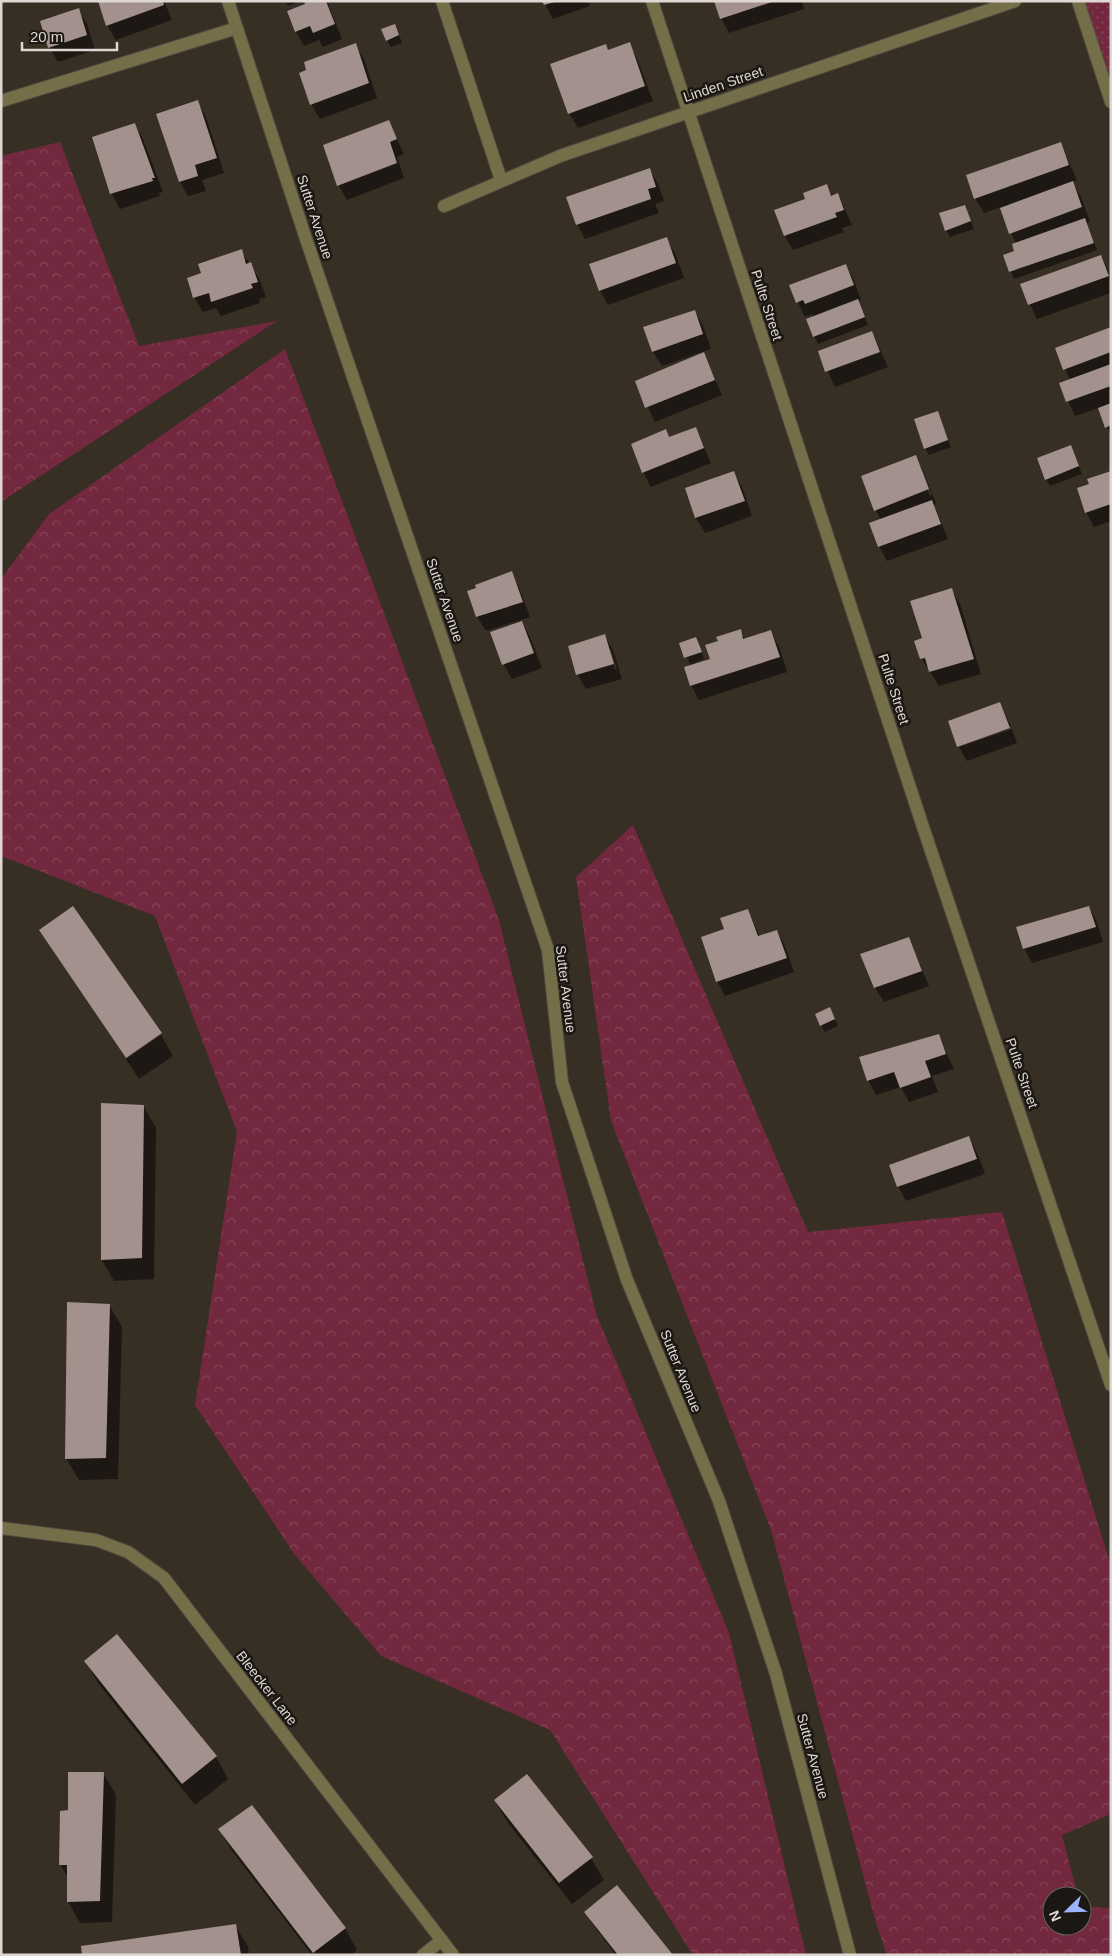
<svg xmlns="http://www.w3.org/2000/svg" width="1112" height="1956" font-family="Helvetica,sans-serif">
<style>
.forest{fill:url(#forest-crowns)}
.park{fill:url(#park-dots)}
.shadow{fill:#0007;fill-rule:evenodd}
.building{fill:#a2918c}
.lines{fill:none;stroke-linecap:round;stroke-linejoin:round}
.minor-casing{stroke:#524940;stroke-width:14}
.minor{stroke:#756f49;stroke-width:12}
.labels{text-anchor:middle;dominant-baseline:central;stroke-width:5;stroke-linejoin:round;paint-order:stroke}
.street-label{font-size:14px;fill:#dfd8d2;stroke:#1b1712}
</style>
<defs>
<pattern id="forest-crowns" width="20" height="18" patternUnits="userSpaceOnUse" patternTransform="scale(1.25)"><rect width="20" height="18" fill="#72283e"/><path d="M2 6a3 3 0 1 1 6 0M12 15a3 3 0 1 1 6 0" fill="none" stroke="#864659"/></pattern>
<pattern id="park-dots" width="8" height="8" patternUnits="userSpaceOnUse" patternTransform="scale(1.25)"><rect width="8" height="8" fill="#72283e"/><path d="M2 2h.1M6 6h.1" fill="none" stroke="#864659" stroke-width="1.8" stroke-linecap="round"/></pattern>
</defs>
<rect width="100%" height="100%" fill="#372e24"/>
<!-- forest -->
<path class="forest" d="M60,142L139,346L277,321L1,502V156Z
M285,349L499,920L596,1313L729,1633L806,1955H693L550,1730L381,1656L295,1555L195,1405L237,1132L155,916L1,856V579L49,514Z
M633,825L808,1232L1002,1212L1111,1566V1814L1062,1835L1078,1896H1052V1926H1082V1907L1111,1908V1955H887L876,1923L771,1530L611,1121L576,877Z"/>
<!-- park -->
<path class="park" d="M1078,1H1111V102Z"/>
<!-- shadow -->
<path class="shadow" d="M99,1H164L172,20L116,40L107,25Z
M286,1H301L288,6Z
M305,1H327L342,39L323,47L319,40L304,46L296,32L306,5Z
M543,1H588L590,6L553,19Z
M715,1H802L804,9L729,33L721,18Z
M78,10L87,24L95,50L58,62L49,47Z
M398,32L402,43L391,47L387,40Z
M629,44L637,59L653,101L578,128L569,113L605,45L609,51Z
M355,45L364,59L377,98L320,119L311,104L308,71Z
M197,102L206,117L224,173L202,180L206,191L188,196L180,182Z
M388,121L404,154L397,157L404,178L347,200L339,186L325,146Z
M134,124L143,139L163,192L159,193L160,196L120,209L112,194L93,137Z
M1060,143L1077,180L1072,182L1081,197L1090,222L1087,223L1097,250L1014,279L1004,256L1016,251V244L1001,207L984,213L975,198Z
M650,170L658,184L664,201L655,204L659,213L585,239L577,224Z
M826,186L832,196L838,194L852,225L842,228L844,232L793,250L785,236L806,199Z
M964,206L974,229L950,237L946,230Z
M666,239L675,253L684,278L608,305L600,290Z
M241,251L259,278L266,297L259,299L260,303L221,316L216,308L203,312L194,297L202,274Z
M1101,256L1111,275V293L1037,319L1021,285Z
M846,265L854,280L861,300L858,301L868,325L818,344L807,320L814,318L812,314L805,317L790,286Z
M695,312L703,326L711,349L662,366L653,352L645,328Z
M1111,328V436L1099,408L1075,416L1060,384L1070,380L1056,348Z
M872,332L888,367L835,387L819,352Z
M704,354L722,395L655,422L636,382Z
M937,413L951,447L929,455L925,448Z
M695,429L711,463L651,487L643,472Z
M1070,447L1082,474L1050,486L1046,479Z
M915,457L924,472L936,504L934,505L948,539L887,561L879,546L881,520L876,510ZM920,471H923L932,495L930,496Z
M733,472L742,487L752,516L705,533L696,518L686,489Z
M1111,473V521L1094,527L1086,512L1090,485Z
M511,573L519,587L530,617L486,631L477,617L469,592Z
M952,590L960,604L981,674L939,686L922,659L923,639Z
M522,622L530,637L542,668L512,679L504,665L492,633Z
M740,631L745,640L770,631L779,646L787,672L699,700L691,685V666L681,644L699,646L704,659L692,664L693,666L711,660L720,642Z
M605,636L613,650L622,679L586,689L577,674ZM609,650H611L617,669L615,670Z
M1000,704L1011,726L959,745V747L950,721Z
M1012,729L1017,743L967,761L959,747Z
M1089,907L1097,922L1103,942L1032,963L1024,948Z
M748,910L760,937L777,931L785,946L794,972L725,996L717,981L725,930Z
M41,930L160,1033L125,1057Z
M908,938L929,986L884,1002L875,988Z
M833,1016L838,1026L825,1032L821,1025Z
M161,1035L173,1056L139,1079L126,1059Z
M938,1036L954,1069L932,1076L938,1092L909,1102L901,1087L876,1095L868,1080Z
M144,1107L156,1128L154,1279L114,1281L102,1260Z
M969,1138L977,1153L985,1174L906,1201L898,1186Z
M109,1305L122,1327L118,1479L79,1480L66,1458Z
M85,1661L216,1757L228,1779L195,1805L98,1683Z
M103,1773L116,1795L112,1922L80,1923L68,1901V1878L60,1864L69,1811Z
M495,1801L591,1858L604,1880L572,1904L508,1823Z
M219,1829L345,1928L357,1950L351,1955H312L232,1851Z
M585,1912L672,1955H616L594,1926Z
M235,1925L248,1947L249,1955H84Z"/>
<!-- building -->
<path class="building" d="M98,1H163L164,5L106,26Z
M304,1H326L335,24L313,33L310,26L295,32L287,11L305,4Z
M542,1H554V2L544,5Z
M714,1H772V2L720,19Z
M79,8L87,35L48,48L40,21Z
M395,24L399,35L386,41L381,29Z
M630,42L645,86L568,114L550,64L606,44L608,50Z
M356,43L369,83L310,105L299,73L306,70L304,62Z
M198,100L217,158L195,165L198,176L179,182L156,114Z
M389,120L397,139L390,142L397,163L337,186L323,145Z
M135,123L155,178H152L153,181L110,194L92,137Z
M1061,142L1069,165L974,199L966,175Z
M650,168L656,187L648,189L651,199L576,225L566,197Z
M1073,181L1082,207L1009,234L1000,208Z
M827,184L831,196L838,193L844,210L835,213L837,217L784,236L774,210L805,199L803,193Z
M965,205L971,221L945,231L939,213Z
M1085,218L1094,243L1009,272L1003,255L1014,251L1012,244Z
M667,237L676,263L599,291L589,264Z
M242,249L246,264L251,262L258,282L251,284L253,288L211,302L209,293L193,298L187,278L201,273L198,264Z
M1101,255L1109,276L1028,305L1020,284Z
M846,264L854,285L805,304L803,300L796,303L789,285Z
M858,299L865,317L813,337L806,319Z
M695,310L703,334L652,352L643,327Z
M1111,327V352L1063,370L1055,348Z
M872,331L880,352L825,372L818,351Z
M704,352L715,380L645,408L635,381Z
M1111,364V386L1066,402L1059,383Z
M1111,403V425L1105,428L1098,408Z
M938,411L948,440L924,449L914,419Z
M696,427L704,448L642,473L631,444L666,429L669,437Z
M1071,445L1079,466L1045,480L1037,458Z
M916,455L929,489L874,511L861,476Z
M734,471L745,501L695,518L685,488Z
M1111,471V504L1085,513L1077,488L1089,484L1087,479Z
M932,500L941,524L878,547L869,523Z
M512,571L523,602L476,617L467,591L476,588L475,585Z
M952,588L974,659L929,672L925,658L920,659L914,641L922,638L910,601Z
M522,621L534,653L502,665L490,632Z
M741,629L743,639L771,630L780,657L690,686L684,667L710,659L705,645L718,641L716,637Z
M605,634L614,664L576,675L568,646Z
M696,637L702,652L684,658L679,643Z
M1000,702L1010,728L957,747L948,721Z
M73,906L162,1033L126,1058L39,930Z
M1089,906L1096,927L1023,949L1016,927Z
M748,909L758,936L777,930L787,958L716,982L701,937L724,929L720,918Z
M909,937L922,971L874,988L860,954Z
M830,1007L835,1019L820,1026L815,1014Z
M939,1034L946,1054L925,1061L931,1077L900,1088L894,1072L867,1081L859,1057Z
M101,1103L144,1105L142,1258L101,1260Z
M969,1136L977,1159L897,1187L889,1165Z
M67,1302L110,1304L106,1458L65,1459Z
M117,1634L217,1756L182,1784L84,1661Z
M68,1772H104L100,1901L67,1902V1865H59L60,1811L68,1810Z
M527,1774L593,1857L559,1883L494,1800Z
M252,1805L346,1928L313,1953L218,1829Z
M617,1885L673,1955H618L584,1912Z
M236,1924L241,1955H82L81,1946Z"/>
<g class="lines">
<!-- minor casing -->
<g class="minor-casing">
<path id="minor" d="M228,1L306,239L548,950L562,1082L627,1280L719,1501L776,1674L850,1955
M442,1L501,180
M652,1L923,827L1111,1385
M1078,1L1111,102
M1,101L237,28
M444,206L560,156L1015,1
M1,1528L96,1540L128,1552L164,1578L453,1955
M423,1955L442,1940"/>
</g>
<!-- minor -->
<use href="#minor" class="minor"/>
</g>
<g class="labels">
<!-- street labels -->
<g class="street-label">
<text transform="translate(723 84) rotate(-19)">Linden Street</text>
<text transform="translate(315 217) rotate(72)">Sutter Avenue</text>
<text transform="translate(767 305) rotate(72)">Pulte Street</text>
<text transform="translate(445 600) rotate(71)">Sutter Avenue</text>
<text transform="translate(894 689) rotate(72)">Pulte Street</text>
<text transform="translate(566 989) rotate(83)">Sutter Avenue</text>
<text transform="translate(1022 1073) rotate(71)">Pulte Street</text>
<text transform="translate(681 1371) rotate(68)">Sutter Avenue</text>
<text transform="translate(267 1688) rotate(52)">Bleecker Lane</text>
<text transform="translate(813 1756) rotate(75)">Sutter Avenue</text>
</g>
</g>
<!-- border -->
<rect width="1112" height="1956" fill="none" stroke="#dfd8d2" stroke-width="5"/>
<!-- north arrow -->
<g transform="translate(1067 1911) rotate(247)"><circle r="24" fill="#1b1712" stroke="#69645f"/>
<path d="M0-4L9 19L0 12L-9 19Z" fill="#9cb4fd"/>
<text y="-8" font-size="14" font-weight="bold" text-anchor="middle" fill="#dfd8d2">N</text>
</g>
<!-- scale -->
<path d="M22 42v8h95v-8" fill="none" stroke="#dfd8d2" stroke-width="2.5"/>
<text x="30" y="42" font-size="15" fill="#dfd8d2" stroke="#1b1712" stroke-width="4" paint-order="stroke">20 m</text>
</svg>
